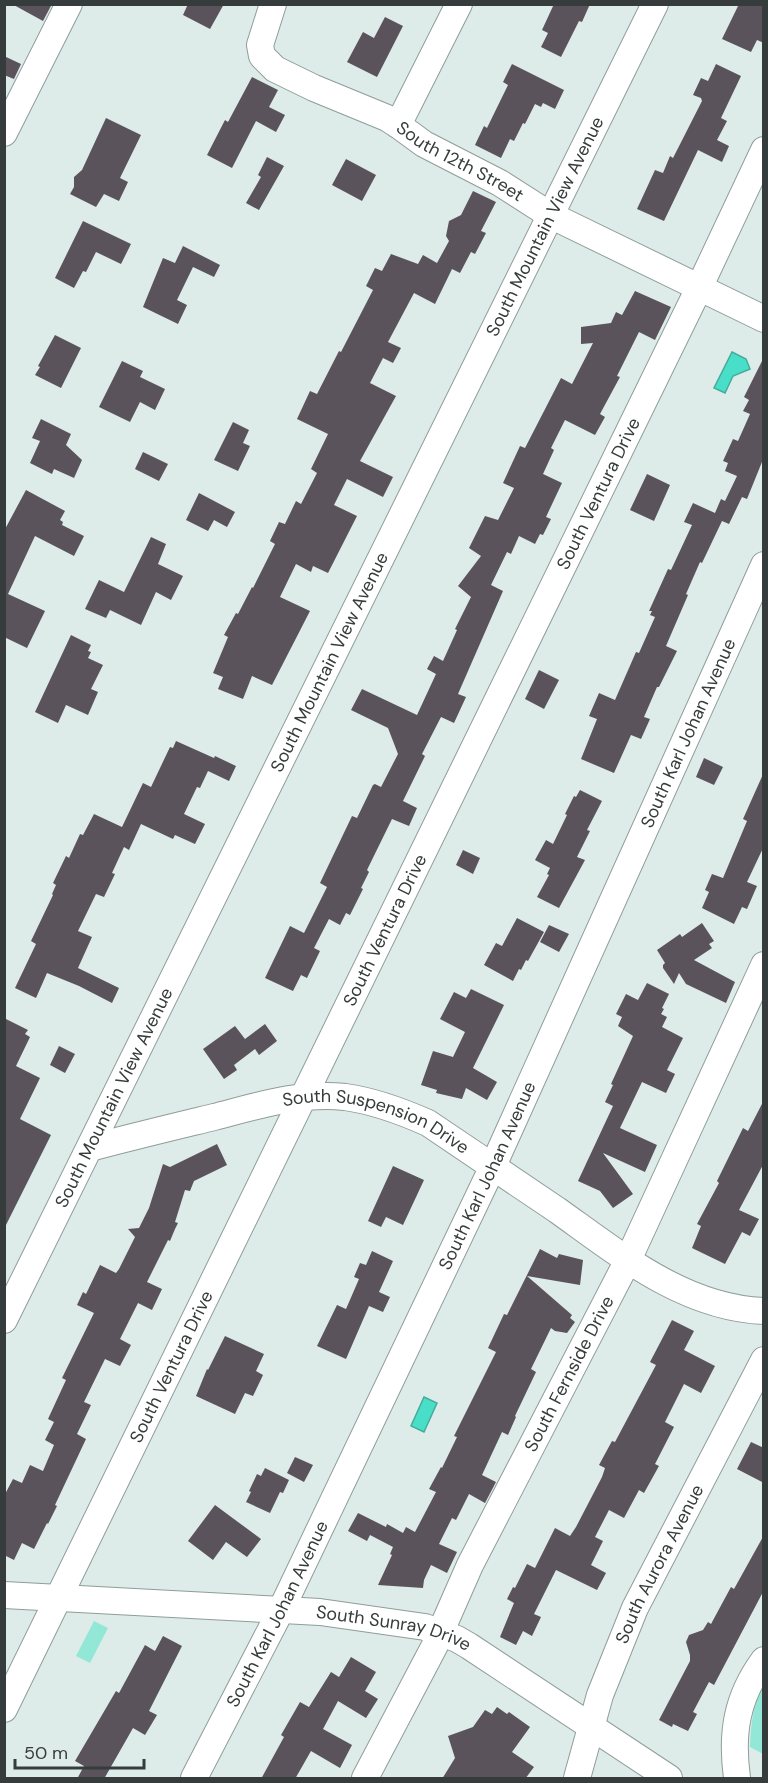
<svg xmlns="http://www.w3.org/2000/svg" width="768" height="1783" font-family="'DM Sans',sans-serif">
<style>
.green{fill:#93e7d7}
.water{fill:#49dec7;stroke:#43ad9d;stroke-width:1.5}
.building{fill:#5b535c}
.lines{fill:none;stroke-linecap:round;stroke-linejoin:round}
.minor-casing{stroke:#8f9d9a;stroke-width:28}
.minor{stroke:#fff;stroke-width:26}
.labels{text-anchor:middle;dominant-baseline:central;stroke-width:6;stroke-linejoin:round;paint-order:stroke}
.street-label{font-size:18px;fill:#363c3b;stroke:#ddece8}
</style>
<rect width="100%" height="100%" fill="#ddece8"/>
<!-- green -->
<path class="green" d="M94,1621L108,1628L90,1663L76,1656Z
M763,1688V1754L750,1747C751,1726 752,1706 763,1688Z"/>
<!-- water -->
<path class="water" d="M732,352L746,359L750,369L733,376L725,393L714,388Z
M424,1397L437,1403L424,1432L411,1426Z"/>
<!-- building -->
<path class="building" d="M12,4H52L43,21Z
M188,4H224L210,29L183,15Z
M554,4H590L582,22L579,21L561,57L541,47L548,33L542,30Z
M739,4H764V43L757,40L751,52L722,39Z
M385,17L403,26L377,77L347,62L363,32L374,38Z
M4,56L21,64L14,79L4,75Z
M512,64L564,90L555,109L543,103L541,107L535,104L525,124L523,123L514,141L510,139L501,158L475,145L484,126L487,128L508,85L503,82Z
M716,64L741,76L721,118L727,121L717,140L729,146L722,162L698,150L664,221L637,209L655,170L663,173L670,156L673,158L702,101L701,98L693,95L701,78L708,81Z
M252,77L278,90L269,107L285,115L276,132L256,121L232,168L207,155L225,120L228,122Z
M106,118L141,135L120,178L128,182L119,201L104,194L96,207L70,194L74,187V177L82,170Z
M267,157L284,166L259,210L246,203L261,177L258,175Z
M346,159L376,175L362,201L332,185Z
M473,191L496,202L481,231L486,233L475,254L471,252L460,273L452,269L435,304L414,293L388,342L401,348L393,363L383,358L370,383L396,396L360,461L393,477L383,497L347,479L334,505L357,516L328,573L313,566L311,572L296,564L280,597L310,611L272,685L252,676L243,699L218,689L223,677L213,673L228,637L224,635L236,613L238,614L252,587L253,588L275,544L270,541L279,522L285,524L296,501L301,504L317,473L311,469L328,434L297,419L310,391L317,394L339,351L341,352L373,290L366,286L375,268L382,271L391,254L418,264L423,255L437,263L449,241L446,236L449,221L461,215Z
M83,221L131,244L121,264L96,252L86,272L83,271L74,288L55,278Z
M183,246L220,265L214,277L193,267L177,300L187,305L178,324L143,307L163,258L175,263Z
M635,291L671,307L655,340L639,332L617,376L620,377L600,414L605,417L595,435L565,420L551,448L554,450L543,474L562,483L546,517L551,519L543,535L540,534L535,544L519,536L511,554L507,552L491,585L503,591L458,694L466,697L454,723L441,717L422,754L425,756L403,801L417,808L409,826L392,819L367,870L369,872L361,888L363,889L350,915L346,913L340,925L329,919L314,948L320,951L307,978L301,975L293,991L265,978L290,926L304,933L327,887L320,883L352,816L357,818L373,785L375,784L381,787L398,754L388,728L351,710L362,689L417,715L436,674L427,669L434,656L443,661L457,630L455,629L471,597L458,586L481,556L469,548L485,516L498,520L514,488L503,483L520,446L525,448L561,378L572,384L593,343L581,344V327L611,323L616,312L622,315Z
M55,335L81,348L61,388L35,375L40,367L38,366Z
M764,357V457L747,499L742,497L729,524L722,521L702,563L700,562L686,594L688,595L666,646L677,651L659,687H657L644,717L650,719L641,739L631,735L614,773L581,759L597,719L589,716L599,693L615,700L636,652L639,653L655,617L650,615L652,611H649L668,569L671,570L692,525L684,522L693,503L715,513L721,499L725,501L737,476L725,471L728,463L723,461L733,439L738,441L750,414L743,411L749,400L744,397Z
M122,361L143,371L140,377L165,389L155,410L140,402L130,422L99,407Z
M41,419L71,434L66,445L82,460L74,478L54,469L52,474L30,463L40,441L32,438Z
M233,422L249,430L243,443L250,446L238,471L214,460Z
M143,452L168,464L159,481L135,469Z
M647,474L670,485L654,521L630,510Z
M26,490L65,511L60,520L63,522L62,525L84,536L74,556L35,536L8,594L45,611L27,648L4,637V531Z
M199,493L235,512L227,527L214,520L208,531L186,520Z
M151,537L166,544L158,564L183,576L171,600L156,592L141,625L110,610L106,618L85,609L99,580L124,592Z
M71,635L91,645L88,651L91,652L88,658L103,665L91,689L98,692L88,715L66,705L58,723L35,712Z
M539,670L559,680L544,709L525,699Z
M176,741L214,758L215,756L236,766L229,781L208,771L200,788L197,787L184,814L205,824L195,844L175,835L173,839L141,824L129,850L124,847L112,873L115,874L104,897L96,894L78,931L92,937L78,968L119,988L112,1003L79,986L47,973L36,998L15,988L36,944L31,941L53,895L52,894L56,885L53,883L66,856L69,858L80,834L83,835L94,814L122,827L143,783L151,787L170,747L173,748Z
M704,758L723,767L714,785L696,777Z
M764,772V846L747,882L757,886L747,909L742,907L734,924L702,908L709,892L705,890L712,874L723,878L747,821L743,819Z
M580,790L602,801L587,830L590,831L577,857L585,860L559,908L537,897L549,875L547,874L550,868L535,860L546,840L553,844L567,815L565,814L574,796L576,797Z
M463,850L480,858L473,874L456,865Z
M517,918L544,932L528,961L526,960L521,970L519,969L513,981L484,965L496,943L502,946Z
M702,923L714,941L709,944L712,948L694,960L735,982L726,1003L686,984L679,973L674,984L663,968V965L665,963L657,950L680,934L682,937Z
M549,925L569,934L559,952L540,942Z
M647,983L669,994L662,1008L664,1009L661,1014L667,1017L662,1027L683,1038L667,1070L675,1074L666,1093L642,1082L620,1128L657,1145L645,1172L603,1153L633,1194L613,1208L600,1191L578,1181L613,1106L605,1102L613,1085L611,1084L633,1036L618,1026L622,1017L616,1014L626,994L638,1000Z
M471,989L504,1005L473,1068L497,1082L487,1100L466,1088L462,1099L436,1093L437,1090L421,1085L433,1051L453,1057L465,1032L440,1019L454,992L466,998Z
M4,1018L28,1030L25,1034L30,1037L16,1066L40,1078L20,1119L51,1135L4,1229Z
M265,1024L277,1041L259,1055L255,1049L234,1065L237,1070L224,1079L203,1049L235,1026L245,1039Z
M59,1046L75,1054L65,1073L50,1065Z
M764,1100V1163L739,1210L759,1219L750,1236L742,1232L725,1264L692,1248L701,1226L697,1224L719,1183L717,1181L743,1128L748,1131Z
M217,1144L227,1165L194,1181L190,1191L185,1190L175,1222L178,1223L175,1229L170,1241L168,1240L147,1282L162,1289L152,1310L138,1303L120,1339L131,1345L120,1366L105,1359L84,1402L91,1405L77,1434L86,1439L55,1505L57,1506L48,1524L47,1523L34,1549L22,1543L14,1560L4,1555V1496L13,1479L22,1483L30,1465L43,1471L54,1445L45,1440L54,1422L48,1419L66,1380L62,1378L94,1313L77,1305L83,1292L86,1294L100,1265L116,1273L119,1269L135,1237L128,1229L139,1228L149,1208L163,1164L170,1167Z
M393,1166L424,1180L403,1225L386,1217L381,1227L368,1221Z
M540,1249L557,1258L559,1254L583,1260L580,1285L527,1276L572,1315L570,1318L575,1322L567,1333L555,1331L551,1328L531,1369L536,1372L515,1416L516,1417L508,1435L502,1432L482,1475L496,1482L485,1503L469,1494L456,1520L452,1518L439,1544L457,1552L447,1573L431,1565L424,1580L423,1588L378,1585L392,1555L390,1554L393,1547L370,1535L367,1541L348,1531L358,1513L386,1527L387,1524L403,1533L406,1527L415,1532L436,1492L429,1489L441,1467L442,1468L457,1437L454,1436L496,1352L488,1348L504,1314L507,1315Z
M372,1251L393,1261L379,1292L390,1297L383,1312L369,1306L346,1359L317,1346L337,1305L346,1309L359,1279L354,1277L360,1263L366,1265Z
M672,1320L694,1331L684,1350L715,1366L701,1393L684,1384L665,1422L674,1427L655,1464L659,1466L644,1493L639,1490L624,1518L609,1510L595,1537L603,1541L591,1565L606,1573L597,1590L556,1570L534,1614L541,1617L532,1636L523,1631L516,1645L500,1637L514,1603L507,1599L513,1587L515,1588L527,1564L535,1568L555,1528L570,1536L576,1527L602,1477L605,1468L599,1465L612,1441L615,1442L656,1365L650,1362Z
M225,1336L264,1354L256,1371L263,1375L253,1396L245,1393L235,1414L196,1396L207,1369L208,1370Z
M751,1442L764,1448V1483L737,1469Z
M295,1457L313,1465L304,1482L287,1473Z
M265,1468L289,1480L283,1493L280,1492L270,1513L246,1502L251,1492L249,1491L257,1474L261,1476Z
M215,1505L261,1539L247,1557L226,1542L213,1560L188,1541Z
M764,1535V1590L714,1685L709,1682L693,1712L697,1714L688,1731L673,1724L672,1727L659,1720L690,1661V1655L686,1642L689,1635L703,1630L708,1622L711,1624L731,1587L734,1589Z
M163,1636L182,1646L149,1711L157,1715L145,1735L133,1728L104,1779H77L84,1766L75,1761L116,1691L119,1693L145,1645L155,1651Z
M351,1657L376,1672L365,1691L378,1699L366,1718L338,1701L323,1729L352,1745L340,1768L311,1751L295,1779H261L284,1737L281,1735L300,1702L309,1707L331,1672L339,1677Z
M497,1707L507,1714L509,1712L530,1727L512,1752L534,1767L525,1779H442L455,1758L448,1736L473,1727L485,1710L492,1714Z"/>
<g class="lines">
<!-- minor casing -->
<g class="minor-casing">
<g id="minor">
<path id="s1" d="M273,4L260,45L262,56L275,69L314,88L387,118L398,125L424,144L500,183L550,215L764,319"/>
<path d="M398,125L459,4"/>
<path d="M4,133L69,4"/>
<path id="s2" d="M90,1148C131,1137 173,1127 214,1117C257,1106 300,1092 345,1097C374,1101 401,1111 428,1123C471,1152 514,1181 557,1210C619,1254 684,1308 764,1311"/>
<path id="s3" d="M4,1320L655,4"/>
<path id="s4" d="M4,1595L320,1612L425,1627L457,1639L469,1646L669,1778"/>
<path id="s5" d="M4,1709L699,288L764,150"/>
<path id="s6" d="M194,1778L281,1610L493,1166L764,565"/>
<path id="s7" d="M365,1778L434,1647L470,1565L628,1260L764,965"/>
<path id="s8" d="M577,1778L600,1695L635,1608L764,1360"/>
<path d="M737,1778C731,1734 736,1698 764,1660"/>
</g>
</g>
<!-- minor -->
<use href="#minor" class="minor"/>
</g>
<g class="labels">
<!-- street labels -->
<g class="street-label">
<text stroke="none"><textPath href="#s1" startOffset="280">South 12th Street</textPath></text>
<text stroke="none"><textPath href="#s3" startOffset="1220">South Mountain View Avenue</textPath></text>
<text stroke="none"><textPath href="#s5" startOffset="1353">South Ventura Drive</textPath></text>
<text stroke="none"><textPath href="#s3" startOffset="734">South Mountain View Avenue</textPath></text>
<text stroke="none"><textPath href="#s6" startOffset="1156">South Karl Johan Avenue</textPath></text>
<text stroke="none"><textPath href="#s5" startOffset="867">South Ventura Drive</textPath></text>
<text stroke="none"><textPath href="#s3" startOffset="248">South Mountain View Avenue</textPath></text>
<text stroke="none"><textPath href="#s2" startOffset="297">South Suspension Drive</textPath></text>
<text stroke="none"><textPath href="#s6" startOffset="670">South Karl Johan Avenue</textPath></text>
<text stroke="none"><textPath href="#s5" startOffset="381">South Ventura Drive</textPath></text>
<text stroke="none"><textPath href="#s7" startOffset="453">South Fernside Drive</textPath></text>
<text stroke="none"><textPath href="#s8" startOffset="230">South Aurora Avenue</textPath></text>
<text stroke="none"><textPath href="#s6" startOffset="184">South Karl Johan Avenue</textPath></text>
<text stroke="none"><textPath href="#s4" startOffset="392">South Sunray Drive</textPath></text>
</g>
</g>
<!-- border -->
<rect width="768" height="1783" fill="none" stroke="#363c3b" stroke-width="12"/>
<!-- scale -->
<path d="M15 1759v9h129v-9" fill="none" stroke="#363c3b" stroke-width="3"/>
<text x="24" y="1759" font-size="18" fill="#363c3b" stroke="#ddece8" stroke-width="4.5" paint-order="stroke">50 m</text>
</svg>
